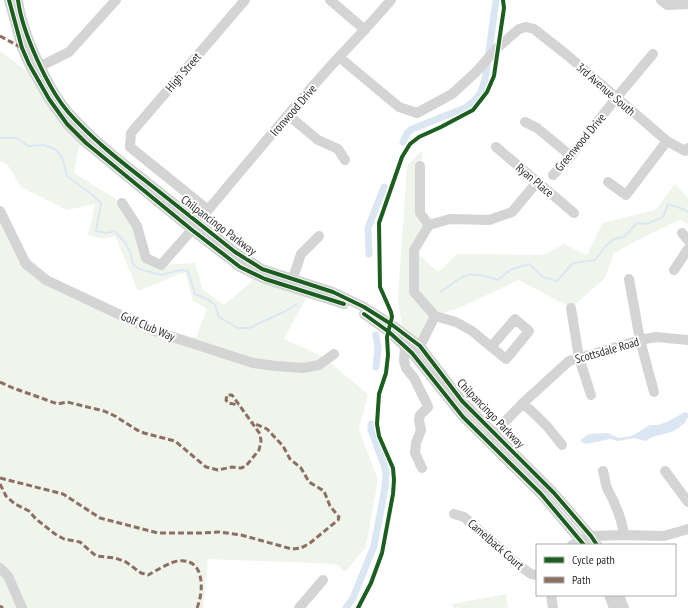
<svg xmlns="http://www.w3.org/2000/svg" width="688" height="608" font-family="'PT Sans Narrow',sans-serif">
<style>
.green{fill:#f0f5ec}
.water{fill:#dae6f1}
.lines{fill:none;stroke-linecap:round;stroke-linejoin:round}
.stream{stroke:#dae6f1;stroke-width:2}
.canal{stroke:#dae6f1;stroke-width:7}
.minor{stroke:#d4d4d4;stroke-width:10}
.quiet{stroke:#8d6e63;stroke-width:3;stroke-dasharray:6 3;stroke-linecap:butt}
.cycleway-casing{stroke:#fff;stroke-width:6}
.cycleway{stroke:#1b5e20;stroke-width:4}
.labels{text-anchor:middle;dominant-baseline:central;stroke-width:4;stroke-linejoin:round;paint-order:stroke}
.street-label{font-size:12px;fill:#2f2f2f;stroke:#fff}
</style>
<rect width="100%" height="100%" fill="#fff"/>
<!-- green -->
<path class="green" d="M0,51L25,70L29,64L86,143L79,146L74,173L122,203L146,258L161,265L195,263L203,290L224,305L251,282L254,274L309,293L284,339L322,356L368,394L359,429L378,480L366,547L345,572L336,564L208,559L203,608H0V211L13,236L28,257L51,277L167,330L196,338L207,309L193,301L185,272L138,291L115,236L104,239L88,235L95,204L67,210L21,187L7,164L0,161Z
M422,150L420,213L429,225L414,250L438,272L457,254L543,255L564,244L587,255L602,223L655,210L675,184L688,198V224L680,220L642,238L614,253L605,278L571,308L519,280L461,307L435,316L420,346L403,333L398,299L407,166Z
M506,594L508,608H454L452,604Z"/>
<!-- water -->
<path class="water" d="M685,412L688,413V418L686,419C686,423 684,423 681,426C668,437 657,432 646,441L633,438L618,441L610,439L586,444L581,442V440L587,435L591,434L608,433L616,437L620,438L632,436L650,425H658L667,422Z"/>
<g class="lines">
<!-- stream -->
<path class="stream" d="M0,138H17L28,146L44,145L55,149L62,157L67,176L91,194L101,203L96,231L107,233L114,231L125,242L130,252L133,264L139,269L161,275L181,270L188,271L195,294L207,299L215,305L219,317L238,328H249L286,311L297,304
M441,292C466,273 467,270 498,280L510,270L529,264L543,277L557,281L573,263L595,260L605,247L614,239L624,237L637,223L647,224L663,217L668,204L683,209L688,212"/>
<!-- canal -->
<path class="canal" d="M403,142L407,133L412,129L465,108L474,101L480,94L485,80L496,0
M369,254L368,228L384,187
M376,367L378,348L376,335
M346,608L353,598L374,546L385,488L386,472L384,465L371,430V424"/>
<!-- minor -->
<path class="minor" d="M9,0L22,48L29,64L49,99L67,124L86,143L192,230L240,267L265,279L344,304
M18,0C22,32 48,89 69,113C92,139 120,161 147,182C176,205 206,229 235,252L262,269L333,292L364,307L391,324L420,346L462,401L554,493L591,536L597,545
M330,0L365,30
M661,0L667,5L688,4
M339,57L399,107L417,113L452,94L476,72L497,48L519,29L526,27L534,29L567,55L667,141L685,151L688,148
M35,69L69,52L116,0
M288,115L318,140L338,149L345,160
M525,122L537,128L571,156
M496,147L574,213
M420,166V213L429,225
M553,175L571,156L616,98L653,54
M608,182L626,195L667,141
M122,203L137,226L146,258L161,265L198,223L208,210C251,159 294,106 339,57C357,38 374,20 391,0
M208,210L130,147L131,133L245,0
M0,211L26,264L46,280L154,331L253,363L276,366L303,368L319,365L334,354
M682,233L688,240
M674,270L688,249
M629,279L640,340L654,392
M291,284L301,254L319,236
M571,308L579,358L591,395
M364,314L389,332L412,353L463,417L541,494L584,545
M405,346L404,361L406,368L414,378L427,404L428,407L420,415L419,420L421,430L416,443L415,453L422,468
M491,347L515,319L529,331L506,359L472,331L456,322L435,316L414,292V250L429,225L450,219L489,220L512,212L537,182
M415,351L420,346L435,316
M523,403L547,426L562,445
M490,437L523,403L569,361L640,340L656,337L688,340
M603,471C605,477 605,485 608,490C615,503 622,519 624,535
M665,471L688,502
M454,514L464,517L521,567L531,574L537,575
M572,545L591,536L624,535L664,536L688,529
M0,568L8,576L22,608
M551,595L553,608
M609,595L614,608
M619,595L624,608
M299,608L323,580"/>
<!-- quiet -->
<path class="quiet" d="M0,36L22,48
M0,382L13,388L58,404L67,402L104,411L115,416L137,430L144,433L175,441L206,467L218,470L232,467L241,468L246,466L259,450L261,441L260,434L232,395H227L226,400L228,403L239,405
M0,478L63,494L100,518L158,533H201L219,532L241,535L292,549L301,548L310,543L338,520L339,517L330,506L324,491L309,482L301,468L290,459L283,446L267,429L251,422
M0,484L6,496L15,504L29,511L36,519L55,534L64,539L80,542L96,556L115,558L126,562L141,573L148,575C156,571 171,561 179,561C205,558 204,591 197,608
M0,606L3,608"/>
<!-- cycleway casing -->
<g class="cycleway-casing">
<path id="cycleway" d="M9,0L22,48L29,64L49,99L67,124L86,143L192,230L240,267L265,279L344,304
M18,0C22,32 48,89 69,113C92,139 120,161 147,182C176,205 206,229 235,252L262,269L333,292L364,307L391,324L420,346L462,401L554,493L591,536L597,545
M364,314L389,332L412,353L463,417L541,494L584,545
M358,608L371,583L382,553L393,494L394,480L393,468L379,436L377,424L379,394L386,373L388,355L387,337L392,317L391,312L380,287L379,223L402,157L410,144L419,137L441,127L473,110L487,92L494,76L504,8L503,0"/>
</g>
<!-- cycleway -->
<use href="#cycleway" class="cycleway"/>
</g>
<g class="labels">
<!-- street labels -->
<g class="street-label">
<text transform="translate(183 72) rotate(-49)">High Street</text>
<text transform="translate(606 89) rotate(41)">3rd Avenue South</text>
<text transform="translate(293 110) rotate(-49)">Ironwood Drive</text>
<text transform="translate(580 142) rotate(-50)">Greenwood Drive</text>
<text transform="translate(535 180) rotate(40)">Ryan Place</text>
<text transform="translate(219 225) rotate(37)">Chilpancingo Parkway</text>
<text transform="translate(148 326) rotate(23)">Golf Club Way</text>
<text transform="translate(607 350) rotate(-16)">Scottsdale Road</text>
<text transform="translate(491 413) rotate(46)">Chilpancingo Parkway</text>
<text transform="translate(496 544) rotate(41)">Camelback Court</text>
</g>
</g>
<!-- legend -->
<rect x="536" y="544" width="140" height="52" fill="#ffffff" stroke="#acacac"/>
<rect x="544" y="557" width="20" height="6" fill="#1b5e20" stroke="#acacac"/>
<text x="572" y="564" font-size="12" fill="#2f2f2f">Cycle path</text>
<rect x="544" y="577" width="20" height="6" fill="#8d6e63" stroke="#acacac"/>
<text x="572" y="584" font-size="12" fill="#2f2f2f">Path</text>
</svg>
